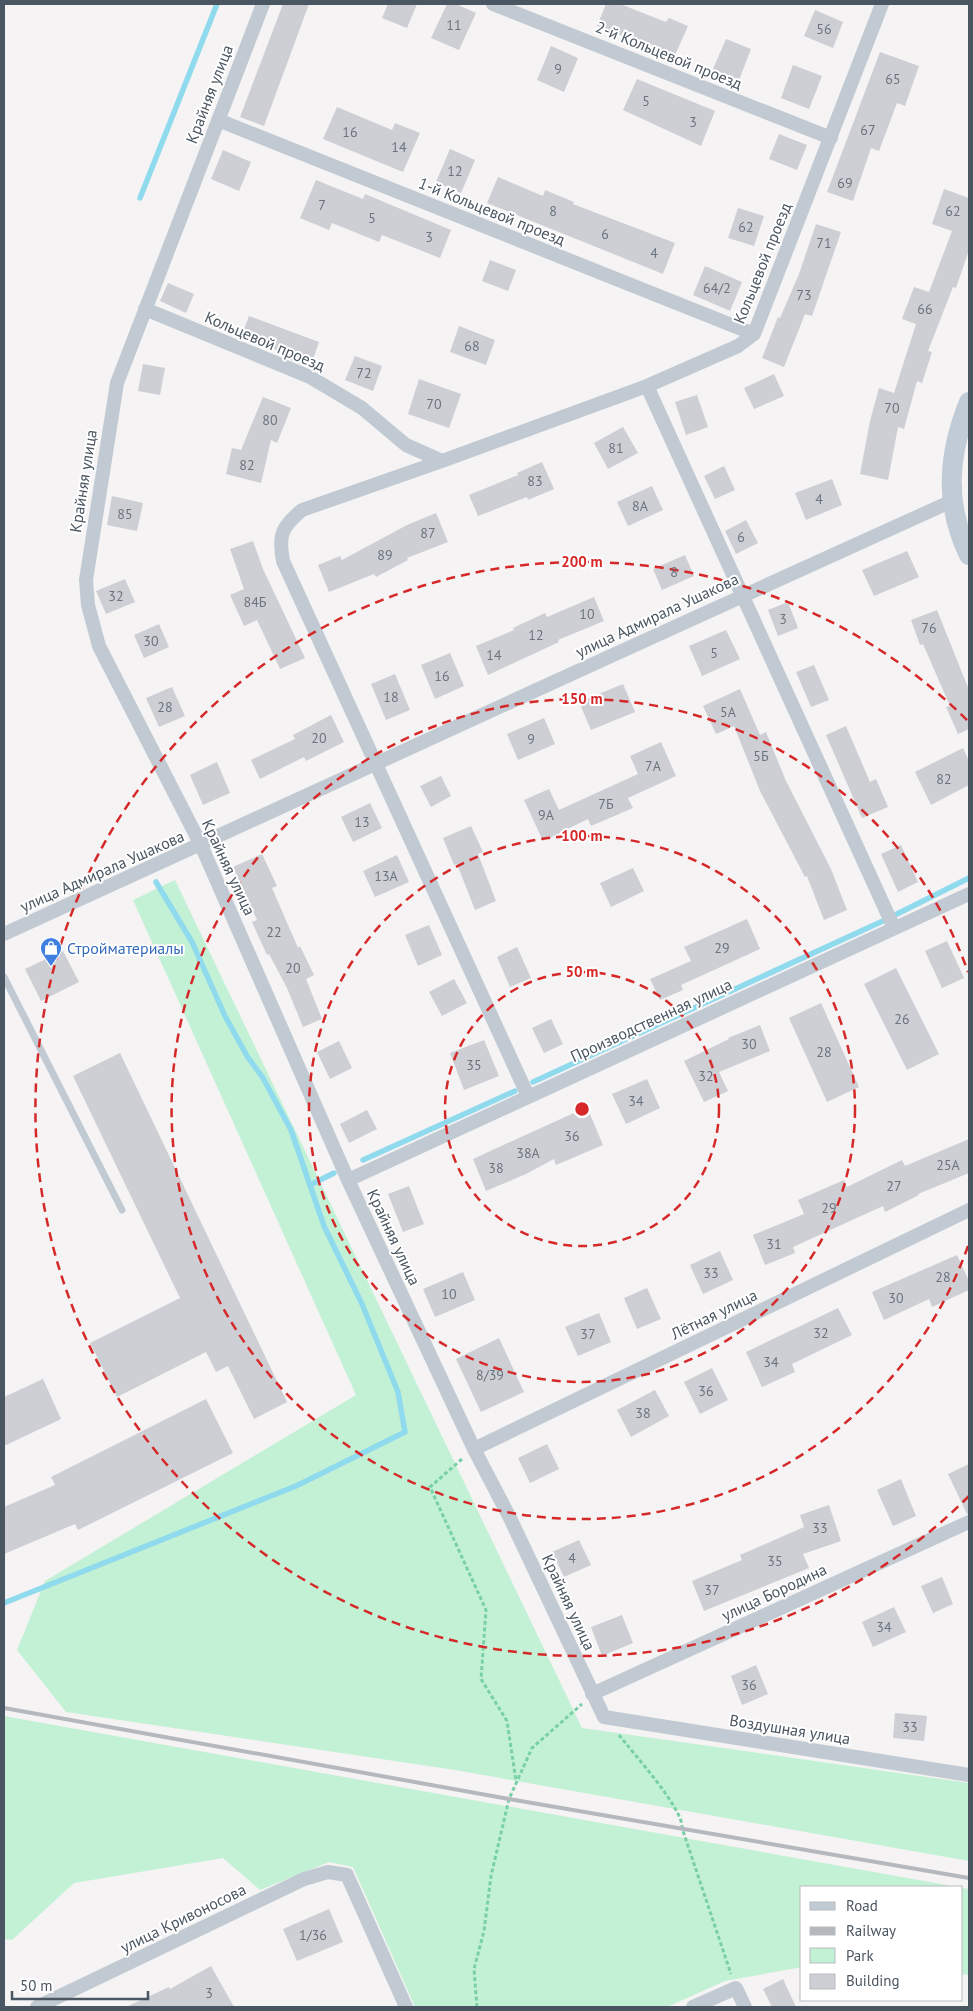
<svg xmlns="http://www.w3.org/2000/svg" width="973" height="2011" font-family="'PT Sans',sans-serif">
<style>
.green{fill:#c3f1d5}
.lines{fill:none;stroke-linecap:round;stroke-linejoin:round}
.stream{stroke:#90daee;stroke-width:5.5}
.building{fill:#cdcfd5}
.path{stroke:#7ad0a6;stroke-width:3;stroke-dasharray:4 2.5;stroke-linecap:butt}
.lane{stroke:#c1cad2;stroke-width:7}
.street{stroke:#c1cad2;stroke-width:14}
.secondary{stroke:#c1cbd6;stroke-width:20}
.rail{stroke:#b5b8bd;stroke-width:4}
.ring{fill:none;stroke:#d62828;stroke-width:2.5;stroke-dasharray:9 6}
.labels{text-anchor:middle;dominant-baseline:central;stroke-width:4;stroke-linejoin:round;paint-order:stroke}
.number-label{font-size:14px;fill:#6b747e}
.street-label{font-size:16px;fill:#4a5661;stroke:#fff}
.shop-label{font-size:16px;fill:#366cbe;stroke:#fff;text-anchor:start}
.centre{fill:#d62828;stroke:#fff;stroke-width:2.5}
.ring-label{font-size:15px;text-anchor:middle;font-weight:bold;fill:#d62828;stroke:#fff;stroke-width:4;stroke-linejoin:round;paint-order:stroke}
</style>
<rect width="100%" height="100%" fill="#f5f3f3"/>
<!-- green -->
<path class="green" d="M175,880L582,1728L969,1783V1861L455,1770L66,1712L17,1650L45,1581L356,1395L133,900Z
M4,1716L969,1889V1975L962,1974V1887H802V1967L725,1981L667,2007H415L353,1867L329,1862L260,1890L223,1858L74,1883L12,1940L4,1939Z"/>
<g class="lines">
<!-- stream -->
<path class="stream" d="M140,198L217,4
M895,915L969,878
M533,1082L885,920
M363,1160L515,1091
M310,1185L334,1173
M4,1603L296,1486L405,1432L398,1392L362,1304L324,1226L291,1130L263,1078L247,1056L225,1016L192,942L156,882"/>
</g>
<!-- building -->
<path class="building" d="M283,4H309L264,126L240,117Z
M388,4H417L407,28L382,18Z
M447,4H456L476,13L459,50L431,38Z
M606,4H620L666,22L669,18L688,26L675,55L634,37L633,40L597,26Z
M815,10L843,22L833,48L804,36Z
M726,39L751,49L739,80L713,69Z
M551,46L578,58L564,92L537,80Z
M880,52L919,66L905,106L897,103L879,151L871,148L853,201L827,192Z
M793,65L822,76L809,109L781,98Z
M637,79L715,111L701,146L623,110Z
M337,107L392,130L395,123L420,133L403,172L323,139Z
M779,134L807,145L797,170L769,159Z
M450,149L475,160L461,193L436,182Z
M223,150L251,162L239,191L211,179Z
M498,177L543,196L545,190L574,202L573,204L675,243L663,274L487,203Z
M316,180L363,199L365,194L451,230L440,258L382,235L379,242L332,223L329,230L300,218Z
M944,189L969,198V250L956,288L953,287L928,351L932,352L922,383L917,381L904,429L898,427L888,480L860,474L870,421L879,388L894,393L916,324L902,319L914,287L929,292L952,231L932,224Z
M738,208L764,216L754,246L728,238Z
M816,224L841,232L812,316L805,314L784,367L762,358L778,317L780,318L799,274Z
M490,260L516,270L508,291L482,281Z
M705,266L742,282L730,311L693,295Z
M168,283L194,294L186,313L160,301Z
M249,316L319,342L310,368L286,358L287,354L241,337Z
M459,326L495,340L486,365L450,352Z
M355,356L382,366L373,391L345,380Z
M143,364L165,368L160,395L138,391Z
M774,374L784,396L754,409L744,388Z
M419,379L461,394L449,428L408,414Z
M697,395L708,427L686,435L675,402Z
M263,397L291,408L277,443L271,440L261,483L226,474L232,448L241,450Z
M623,427L638,453L608,469L594,443Z
M542,462L554,489L528,500L527,497L478,516L469,495L518,475L517,473Z
M724,466L735,490L715,499L704,476Z
M832,479L842,505L806,520L795,493Z
M652,486L663,510L628,526L617,502Z
M112,496L143,503L137,531L107,525Z
M436,513L448,542L407,558L408,560L376,577L374,574L329,592L318,565L340,556L342,560L407,525Z
M746,520L758,543L736,554L725,531Z
M253,541L263,569L305,658L280,669L257,620L244,626L230,595L244,589L230,549Z
M907,551L919,577L874,596L862,570Z
M685,555L694,576L662,590L653,569Z
M125,579L135,602L106,614L96,591Z
M594,597L604,621L558,640L559,642L488,675L476,646L514,630L513,628L545,613L547,617Z
M788,602L798,628L778,636L768,610Z
M937,610L969,690V729L958,734L946,707L950,706L923,644L920,645L911,620Z
M159,624L169,647L144,658L134,635Z
M726,630L740,659L702,676L689,646Z
M450,653L464,686L435,699L421,665Z
M814,665L829,700L811,707L796,672Z
M395,674L410,710L386,720L371,684Z
M623,684L635,712L591,730L579,702Z
M172,687L185,716L159,727L146,698Z
M740,689L760,735L766,732L786,781L831,869L847,910L824,920L807,876L805,877L760,791L734,726L716,734L703,706Z
M331,715L344,742L306,761L304,757L260,779L251,760L295,739L293,735Z
M544,718L555,744L518,760L507,734Z
M846,726L870,782L876,779L888,807L862,818L826,735Z
M661,742L676,776L628,798L633,808L591,826L588,819L543,841L524,800L549,789L559,810L638,774L630,756Z
M963,748L969,761V785L931,805L915,772Z
M217,762L230,793L203,805L190,775Z
M441,776L451,796L431,807L420,786Z
M370,803L382,828L353,842L341,817Z
M471,826L483,852L478,854L496,901L475,910L457,864L454,865L443,838Z
M901,845L918,882L898,892L881,854Z
M262,854L277,886L272,888L298,948L300,946L314,975L306,979L322,1019L303,1027L287,988L269,954L267,955L252,922L257,920L233,867Z
M397,855L409,882L375,897L363,871Z
M633,868L644,891L611,907L600,883Z
M747,919L760,949L681,985L683,990L660,1000L650,979L691,961L684,947Z
M429,925L442,955L418,966L405,935Z
M947,941L964,978L942,988L925,951Z
M517,947L531,978L510,987L497,957Z
M63,951L79,982L41,1001L25,969Z
M896,968L939,1054L907,1070L864,984Z
M454,979L467,1003L442,1016L429,992Z
M821,1003L859,1087L827,1102L789,1018Z
M551,1019L563,1044L544,1053L532,1028Z
M760,1025L770,1051L719,1072L728,1091L704,1102L684,1061L729,1039L728,1038Z
M484,1040L499,1076L464,1090L450,1053Z
M339,1041L352,1068L330,1079L317,1052Z
M120,1053L287,1402L254,1419L228,1366L216,1372L206,1352L117,1397L90,1343L180,1298L73,1076Z
M647,1079L660,1108L626,1124L612,1094Z
M587,1107L603,1145L556,1165L554,1159L526,1174L486,1191L473,1159Z
M367,1110L377,1129L349,1143L340,1124Z
M969,1139V1173L918,1194L919,1195L885,1212L883,1206L793,1247L795,1253L765,1265L753,1235L804,1214L798,1200L844,1180L847,1187L902,1160L905,1166Z
M409,1186L424,1224L403,1232L388,1194Z
M720,1251L733,1280L703,1294L690,1265Z
M957,1255L969,1281V1290L932,1307L929,1299L884,1320L872,1292Z
M463,1272L475,1300L435,1317L423,1289Z
M647,1288L661,1319L637,1329L624,1298Z
M838,1308L852,1335L792,1364L795,1372L762,1387L746,1352Z
M599,1313L611,1342L578,1356L565,1327Z
M499,1338L524,1392L481,1412L456,1359Z
M712,1368L728,1400L700,1414L684,1382Z
M43,1379L61,1419L4,1446V1397Z
M655,1390L669,1416L631,1437L617,1410Z
M206,1399L233,1453L78,1530L75,1524L4,1554V1507L55,1485L51,1477Z
M547,1444L559,1469L530,1483L518,1458Z
M969,1464V1513L967,1514L948,1474Z
M901,1479L916,1516L893,1526L877,1490Z
M829,1505L841,1541L803,1554L809,1568L704,1611L692,1581L742,1560L740,1555L804,1527L800,1515Z
M579,1540L591,1565L564,1577L552,1552Z
M942,1577L953,1604L933,1613L921,1586Z
M894,1607L906,1632L873,1647L862,1622Z
M622,1615L633,1643L602,1656L591,1627Z
M756,1665L768,1694L742,1705L731,1676Z
M895,1713L927,1716L924,1741L893,1738Z
M329,1909L343,1942L297,1961L283,1929Z
M211,1966L234,2007H126L169,1987L170,1989Z
M783,1979L796,2007H772L763,1989Z"/>
<g class="lines">
<!-- path -->
<path class="path" d="M462,1459L430,1487L486,1610L481,1679L507,1721L516,1781
M619,1735C632,1752 684,1809 682,1828L731,1974
M477,2007L474,1969L484,1931L491,1876L509,1799L532,1748L582,1704"/>
<!-- lane -->
<path class="lane" d="M4,977L122,1210"/>
<!-- street -->
<path class="street" d="M263,4L117,383L86,580L88,605L99,646L201,845L348,1180L474,1449L510,1518L604,1717L969,1775
M493,4L831,138
M218,120L754,334
M145,309L310,377L362,408L406,445L442,461L647,386L738,346L754,334L882,4
M647,386L894,928
M442,461L302,510C282,527 278,534 283,561L528,1096
M4,934C320,791 635,643 952,501
M348,1180L969,894
M474,1449L969,1210
M592,1694L969,1522
M37,2007L304,1879L328,1872L347,1875L406,2007
M693,2007L736,1988L745,2007"/>
<!-- secondary -->
<path class="secondary" d="M969,402C948,454 944,504 969,555"/>
<!-- rail -->
<path class="rail" d="M4,1708L509,1799L969,1878"/>
</g>
<!-- distance rings -->
<g class="ring">
<circle cx="582" cy="1109" r="137"/>
<circle cx="582" cy="1109" r="273"/>
<path d="M968 1246A410 410 0 1 1 968 972"/>
<path d="M969 1496A547 547 0 1 1 969 722"/>
</g>
<!-- icons -->
<defs>
<g id="shop-pin" transform="scale(1.125)"><path d="M0 17L-7.5 6A9.5 9.5 0 1 1 7.5 6Z" fill="#3f7fe0" stroke="#fff"/><path d="M-5-2.5h2.3a2.7 3.5 0 0 1 5.4 0H5L5.5 6h-11ZM-1.5-2.5h3a1.5 2.3 0 0 0-3 0Z" fill="#fff"/></g>
</defs>
<g fill-rule="evenodd">
<use href="#shop-pin" x="51" y="948"/>
</g>
<g class="labels">
<!-- number labels -->
<g class="number-label">
<text x="454" y="25">11</text>
<text x="824" y="29">56</text>
<text x="558" y="69">9</text>
<text x="893" y="79">65</text>
<text x="646" y="101">5</text>
<text x="693" y="122">3</text>
<text x="868" y="130">67</text>
<text x="350" y="132">16</text>
<text x="399" y="147">14</text>
<text x="455" y="171">12</text>
<text x="845" y="183">69</text>
<text x="322" y="205">7</text>
<text x="553" y="211">8</text>
<text x="953" y="211">62</text>
<text x="372" y="218">5</text>
<text x="746" y="227">62</text>
<text x="605" y="234">6</text>
<text x="429" y="237">3</text>
<text x="824" y="243">71</text>
<text x="654" y="253">4</text>
<text x="717" y="288">64/2</text>
<text x="804" y="295">73</text>
<text x="925" y="309">66</text>
<text x="472" y="346">68</text>
<text x="364" y="373">72</text>
<text x="434" y="404">70</text>
<text x="892" y="408">70</text>
<text x="270" y="420">80</text>
<text x="616" y="448">81</text>
<text x="247" y="465">82</text>
<text x="535" y="481">83</text>
<text x="819" y="499">4</text>
<text x="640" y="506">8А</text>
<text x="125" y="514">85</text>
<text x="428" y="533">87</text>
<text x="741" y="537">6</text>
<text x="385" y="555">89</text>
<text x="674" y="572">8</text>
<text x="116" y="596">32</text>
<text x="255" y="602">84Б</text>
<text x="587" y="614">10</text>
<text x="783" y="619">3</text>
<text x="929" y="628">76</text>
<text x="536" y="635">12</text>
<text x="151" y="641">30</text>
<text x="714" y="653">5</text>
<text x="494" y="655">14</text>
<text x="442" y="676">16</text>
<text x="391" y="697">18</text>
<text x="165" y="707">28</text>
<text x="728" y="712">5А</text>
<text x="319" y="738">20</text>
<text x="531" y="739">9</text>
<text x="761" y="756">5Б</text>
<text x="653" y="766">7А</text>
<text x="944" y="779">82</text>
<text x="606" y="804">7Б</text>
<text x="546" y="815">9А</text>
<text x="362" y="822">13</text>
<text x="386" y="876">13А</text>
<text x="274" y="932">22</text>
<text x="722" y="948">29</text>
<text x="293" y="968">20</text>
<text x="902" y="1019">26</text>
<text x="749" y="1044">30</text>
<text x="824" y="1052">28</text>
<text x="474" y="1065">35</text>
<text x="706" y="1076">32</text>
<text x="636" y="1101">34</text>
<text x="572" y="1136">36</text>
<text x="528" y="1153">38А</text>
<text x="948" y="1165">25А</text>
<text x="496" y="1168">38</text>
<text x="894" y="1186">27</text>
<text x="829" y="1208">29</text>
<text x="774" y="1244">31</text>
<text x="711" y="1273">33</text>
<text x="943" y="1277">28</text>
<text x="449" y="1294">10</text>
<text x="896" y="1298">30</text>
<text x="821" y="1333">32</text>
<text x="588" y="1334">37</text>
<text x="771" y="1362">34</text>
<text x="490" y="1375">8/39</text>
<text x="706" y="1391">36</text>
<text x="643" y="1413">38</text>
<text x="820" y="1528">33</text>
<text x="572" y="1558">4</text>
<text x="775" y="1561">35</text>
<text x="712" y="1590">37</text>
<text x="884" y="1627">34</text>
<text x="749" y="1685">36</text>
<text x="910" y="1727">33</text>
<text x="313" y="1935">1/36</text>
<text x="209" y="1993">3</text>
</g>
<!-- street labels -->
<g class="street-label">
<text transform="translate(669 55) rotate(22)">2-й Кольцевой проезд</text>
<text transform="translate(209 94) rotate(-69)">Крайняя улица</text>
<text transform="translate(492 211) rotate(22)">1-й Кольцевой проезд</text>
<text transform="translate(762 263) rotate(-68)">Кольцевой проезд</text>
<text transform="translate(265 341) rotate(23)">Кольцевой проезд</text>
<text transform="translate(83 481) rotate(-81)">Крайняя улица</text>
<text transform="translate(657 615) rotate(-25)">улица Адмирала Ушакова</text>
<text transform="translate(229 867) rotate(65)">Крайняя улица</text>
<text transform="translate(102 871) rotate(-24)">улица Адмирала Ушакова</text>
<text transform="translate(651 1020) rotate(-25)">Производственная улица</text>
<text transform="translate(394 1237) rotate(65)">Крайняя улица</text>
<text transform="translate(714 1314) rotate(-26)">Лётная улица</text>
<text transform="translate(774 1592) rotate(-25)">улица Бородина</text>
<text transform="translate(569 1602) rotate(65)">Крайняя улица</text>
<text transform="translate(790 1729) rotate(9)">Воздушная улица</text>
<text transform="translate(183 1918) rotate(-26)">улица Кривоносова</text>
</g>
<!-- shop labels -->
<g class="shop-label">
<text x="67" y="948">Стройматериалы</text>
</g>
</g>
<circle cx="582" cy="1109" r="8" class="centre"/>
<g class="ring-label">
<text x="582" y="567">200 m</text>
<text x="582" y="704">150 m</text>
<text x="582" y="841">100 m</text>
<text x="582" y="977">50 m</text>
</g>
<!-- border -->
<rect width="973" height="2011" fill="none" stroke="#4a5661" stroke-width="10"/>
<!-- legend -->
<rect x="800" y="1886" width="162" height="115" fill="#ffffff" stroke="#b7bbc0"/>
<rect x="810" y="1902" width="25" height="8" fill="#c1cbd6" stroke="#b7bbc0"/>
<text x="846" y="1911" font-size="15" fill="#4a5661">Road</text>
<rect x="810" y="1927" width="25" height="8" fill="#b5b8bd" stroke="#b7bbc0"/>
<text x="846" y="1936" font-size="15" fill="#4a5661">Railway</text>
<rect x="810" y="1948" width="25" height="15" fill="#c3f1d5" stroke="#b7bbc0"/>
<text x="846" y="1961" font-size="15" fill="#4a5661">Park</text>
<rect x="810" y="1974" width="25" height="15" fill="#cdcfd5" stroke="#b7bbc0"/>
<text x="846" y="1986" font-size="15" fill="#4a5661">Building</text>
<!-- scale -->
<path d="M12 1991v8h136v-8" fill="none" stroke="#4a5661" stroke-width="2.5"/>
<text x="20" y="1991" font-size="15" fill="#4a5661" stroke="#ffffff" stroke-width="4" paint-order="stroke">50 m</text>
</svg>
